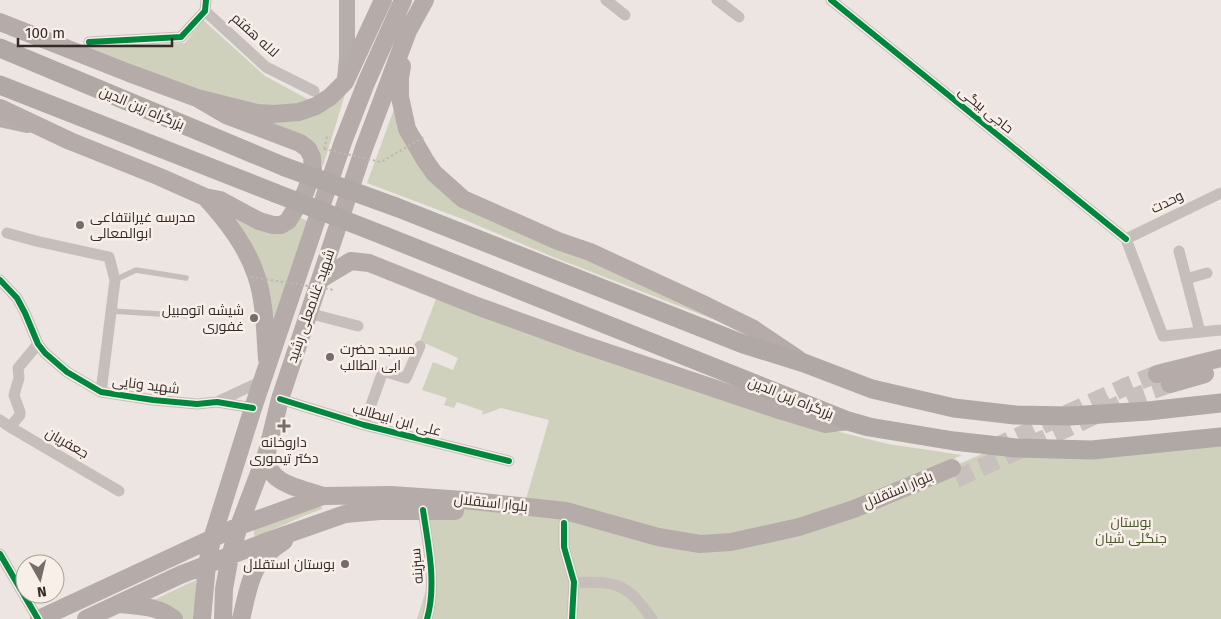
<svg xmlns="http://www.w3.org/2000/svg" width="1221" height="619" font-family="'Fira Sans',Cairo,sans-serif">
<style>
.green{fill:#d0d1bc}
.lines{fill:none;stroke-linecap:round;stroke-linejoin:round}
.primary-tunnel{stroke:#c8c0bd;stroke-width:18;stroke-dasharray:18 9;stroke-linecap:butt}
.path{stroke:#beb6b3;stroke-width:2;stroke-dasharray:2.5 2.5;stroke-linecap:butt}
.service{stroke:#c6beba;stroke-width:5.5}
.minor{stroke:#c6beba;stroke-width:11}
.secondary{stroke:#b6aeab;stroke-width:16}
.primary{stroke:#b5aca9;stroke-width:18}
.trunk{stroke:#b0a8a5;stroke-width:19}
.path-bridge{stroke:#beb6b3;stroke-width:2;stroke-dasharray:2.5 2.5;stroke-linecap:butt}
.trunk-bridge{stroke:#b0a8a5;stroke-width:19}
.cycleway-casing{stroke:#f9efe9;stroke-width:9}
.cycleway{stroke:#00873e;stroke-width:6}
.poi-dot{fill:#766c6a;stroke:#f9efe9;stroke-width:2}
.labels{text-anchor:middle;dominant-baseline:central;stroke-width:5;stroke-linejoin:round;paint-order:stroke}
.street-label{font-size:14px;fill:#372b29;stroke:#f9efe9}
.poi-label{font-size:14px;fill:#372b29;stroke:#f9efe9;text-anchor:start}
.park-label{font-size:14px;fill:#4c542d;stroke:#f9efe9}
</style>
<rect width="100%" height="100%" fill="#ece5e2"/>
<!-- green -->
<path class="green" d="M203,20L265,76L313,102L300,107L247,106L162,78L84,46L185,43Z
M347,88L323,166L316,150L258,117Z
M397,101L427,172L541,237L751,334L553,257L465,220L367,183Z
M224,207L267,229L299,217L310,222L270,336L258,259L249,239Z
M437,296L811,425L888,444L962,455L951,460L952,467L1003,445L1074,447L1221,431V619H417L426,590L428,562L418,497L686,537L526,499L549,420L501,408L482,415L483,411L457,402L454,408L444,405L447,398L422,390L433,362L453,370L458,358L420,341Z
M321,506L322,509C299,517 278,528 255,537L254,534V529L308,509Z
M196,580V619H181L147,603Z"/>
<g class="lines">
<!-- primary-tunnel -->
<path class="primary-tunnel" d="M993,448L1127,386L1157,374
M956,479L1142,394L1170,384"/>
<!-- path -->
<path class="path" d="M324,149L327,137L330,138"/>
<!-- service -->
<path class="service" d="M115,280L136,270L186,278
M111,311L193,316"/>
<!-- minor -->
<path class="minor" d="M606,0L625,15
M717,0L739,17
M831,0L1126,239
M205,11L266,67L314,91
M89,42L181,37L205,11L206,0
M7,233L36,241L109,257L115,280L101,392
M1126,239L1163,336L1221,330
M1126,239L1221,193
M1179,251L1200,332
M1186,279L1207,273
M0,280L17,298L25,313L38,344L45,353L67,372L101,392L153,400L197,404L217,402L253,408
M308,313L358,326
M280,399L364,425L509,461
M217,402L262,381
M0,420L10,427L119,491
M364,425L383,371L406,378L420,346
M10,427L20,415V412L14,395L19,378L18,368L38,344
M423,510C428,545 437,584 427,619
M564,523V547L574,582L572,619
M0,554L38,619
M574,582C617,582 626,582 652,619"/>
<!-- secondary -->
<path class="secondary" d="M345,78L347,59V0
M0,119L27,125"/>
<!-- primary -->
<path class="primary" d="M0,22L129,73L197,98L257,113L274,114L299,112L316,106L330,97L345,82L383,0
M402,66L400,78V97L407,129L425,160L434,173L463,199L558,241L590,252L707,306L752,328L798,359
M0,108L70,141L160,177L205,197L220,200L259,221L273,225H281L288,221L305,193L313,171L312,157L308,149L300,143L226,115L197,98
M205,197C226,220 246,245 256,275C265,301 265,332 267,359
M321,279L351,261L369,263L477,306L582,344L782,411L825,424L848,421
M1157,374L1221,358
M1170,384L1205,374
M267,452C268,460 268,468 273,474C283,486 309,491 323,496
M120,604C140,606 158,606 174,619
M39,619L239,526L323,496L391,495L464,500L566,511L658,537L700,544L731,542L799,527L854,509L952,468
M86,619L180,575L268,541L345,514L380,511H455
M202,619L207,565L212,539L253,408L343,142L366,83L403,0
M223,619L224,589L230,556L239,526L267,452L280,399L364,148L408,31L425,0
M241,619C250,583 250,562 284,541"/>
<!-- trunk -->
<path class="trunk" d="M0,48L285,167
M0,85L275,193
M396,207L743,344L804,363L872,389L954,408L1015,415L1070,416L1148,411L1221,403
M385,236L848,421L869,427L954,441L1016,448L1092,450L1221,437"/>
<!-- path-bridge -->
<path class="path-bridge" d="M324,149L381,162L424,137
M251,277L334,290"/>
<!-- trunk-bridge -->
<path class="trunk-bridge" d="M285,167L396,207
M275,193L385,236"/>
<!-- cycleway casing -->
<g class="cycleway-casing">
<path id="cycleway" d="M831,0L1126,239
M89,42L181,37L205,11L206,0
M0,280L17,298L25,313L38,344L45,353L67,372L101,392L153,400L197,404L217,402L253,408
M280,399L364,425L509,461
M423,510C428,545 437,584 427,619
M564,523V547L574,582L572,619
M0,554L38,619"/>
</g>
<!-- cycleway -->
<use href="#cycleway" class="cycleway"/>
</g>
<!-- markers -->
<g class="poi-dot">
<circle cx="80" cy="225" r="5"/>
<circle cx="254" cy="318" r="5"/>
<circle cx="330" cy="357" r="5"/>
<path d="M281.5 418.5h5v5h5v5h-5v5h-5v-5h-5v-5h5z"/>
<circle cx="345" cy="564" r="5"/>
</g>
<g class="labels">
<!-- street labels -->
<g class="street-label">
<text transform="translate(255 35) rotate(42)">لاله هفتم</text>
<text transform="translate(142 108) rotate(23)">بزرگراه زین الدین</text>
<text transform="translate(986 110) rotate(39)">حاجی بیگی</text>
<text transform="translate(1167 202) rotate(-26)">وحدت</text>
<text transform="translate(311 306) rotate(-71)">شهید غلامعلی رشید</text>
<text transform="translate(146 385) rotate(7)">شهید ونایی</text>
<text transform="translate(791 398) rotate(22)">بزرگراه زین الدین</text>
<text transform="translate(397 420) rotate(15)">علی ابن ابیطالب</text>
<text transform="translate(67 443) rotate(30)">جعفریان</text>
<text transform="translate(898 490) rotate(-23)">بلوار استقلال</text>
<text transform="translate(491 503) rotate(6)">بلوار استقلال</text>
<text transform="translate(417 566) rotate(-95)">سبزینه</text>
</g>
<!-- poi labels -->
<g class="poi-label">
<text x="90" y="217">مدرسه غیرانتفاعی<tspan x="90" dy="16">ابوالمعالی</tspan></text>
<text x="244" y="310" text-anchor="end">شیشه اتومبیل<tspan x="244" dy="16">غفوری</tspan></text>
<text x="340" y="349">مسجد حضرت<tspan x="340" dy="16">ابی الطالب</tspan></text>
<text x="284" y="442" text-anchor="middle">داروخانه<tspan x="284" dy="16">دکتر تیموری</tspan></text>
<text x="335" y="564" text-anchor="end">بوستان استقلال</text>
</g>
<!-- park labels -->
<g class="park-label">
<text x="1131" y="522">بوستان<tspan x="1131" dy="16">جنگلی شیان</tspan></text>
</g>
</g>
<!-- north arrow -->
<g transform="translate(40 579) rotate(172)"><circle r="24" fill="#f9efe9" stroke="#aba19c"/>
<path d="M0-4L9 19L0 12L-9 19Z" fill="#766c6a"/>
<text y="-8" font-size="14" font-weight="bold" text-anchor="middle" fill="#372b29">N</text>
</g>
<!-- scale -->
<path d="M18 38v8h154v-8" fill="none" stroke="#372b29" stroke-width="2.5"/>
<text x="25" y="38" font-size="15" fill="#372b29" stroke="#f9efe9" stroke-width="4" paint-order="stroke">100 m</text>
</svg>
